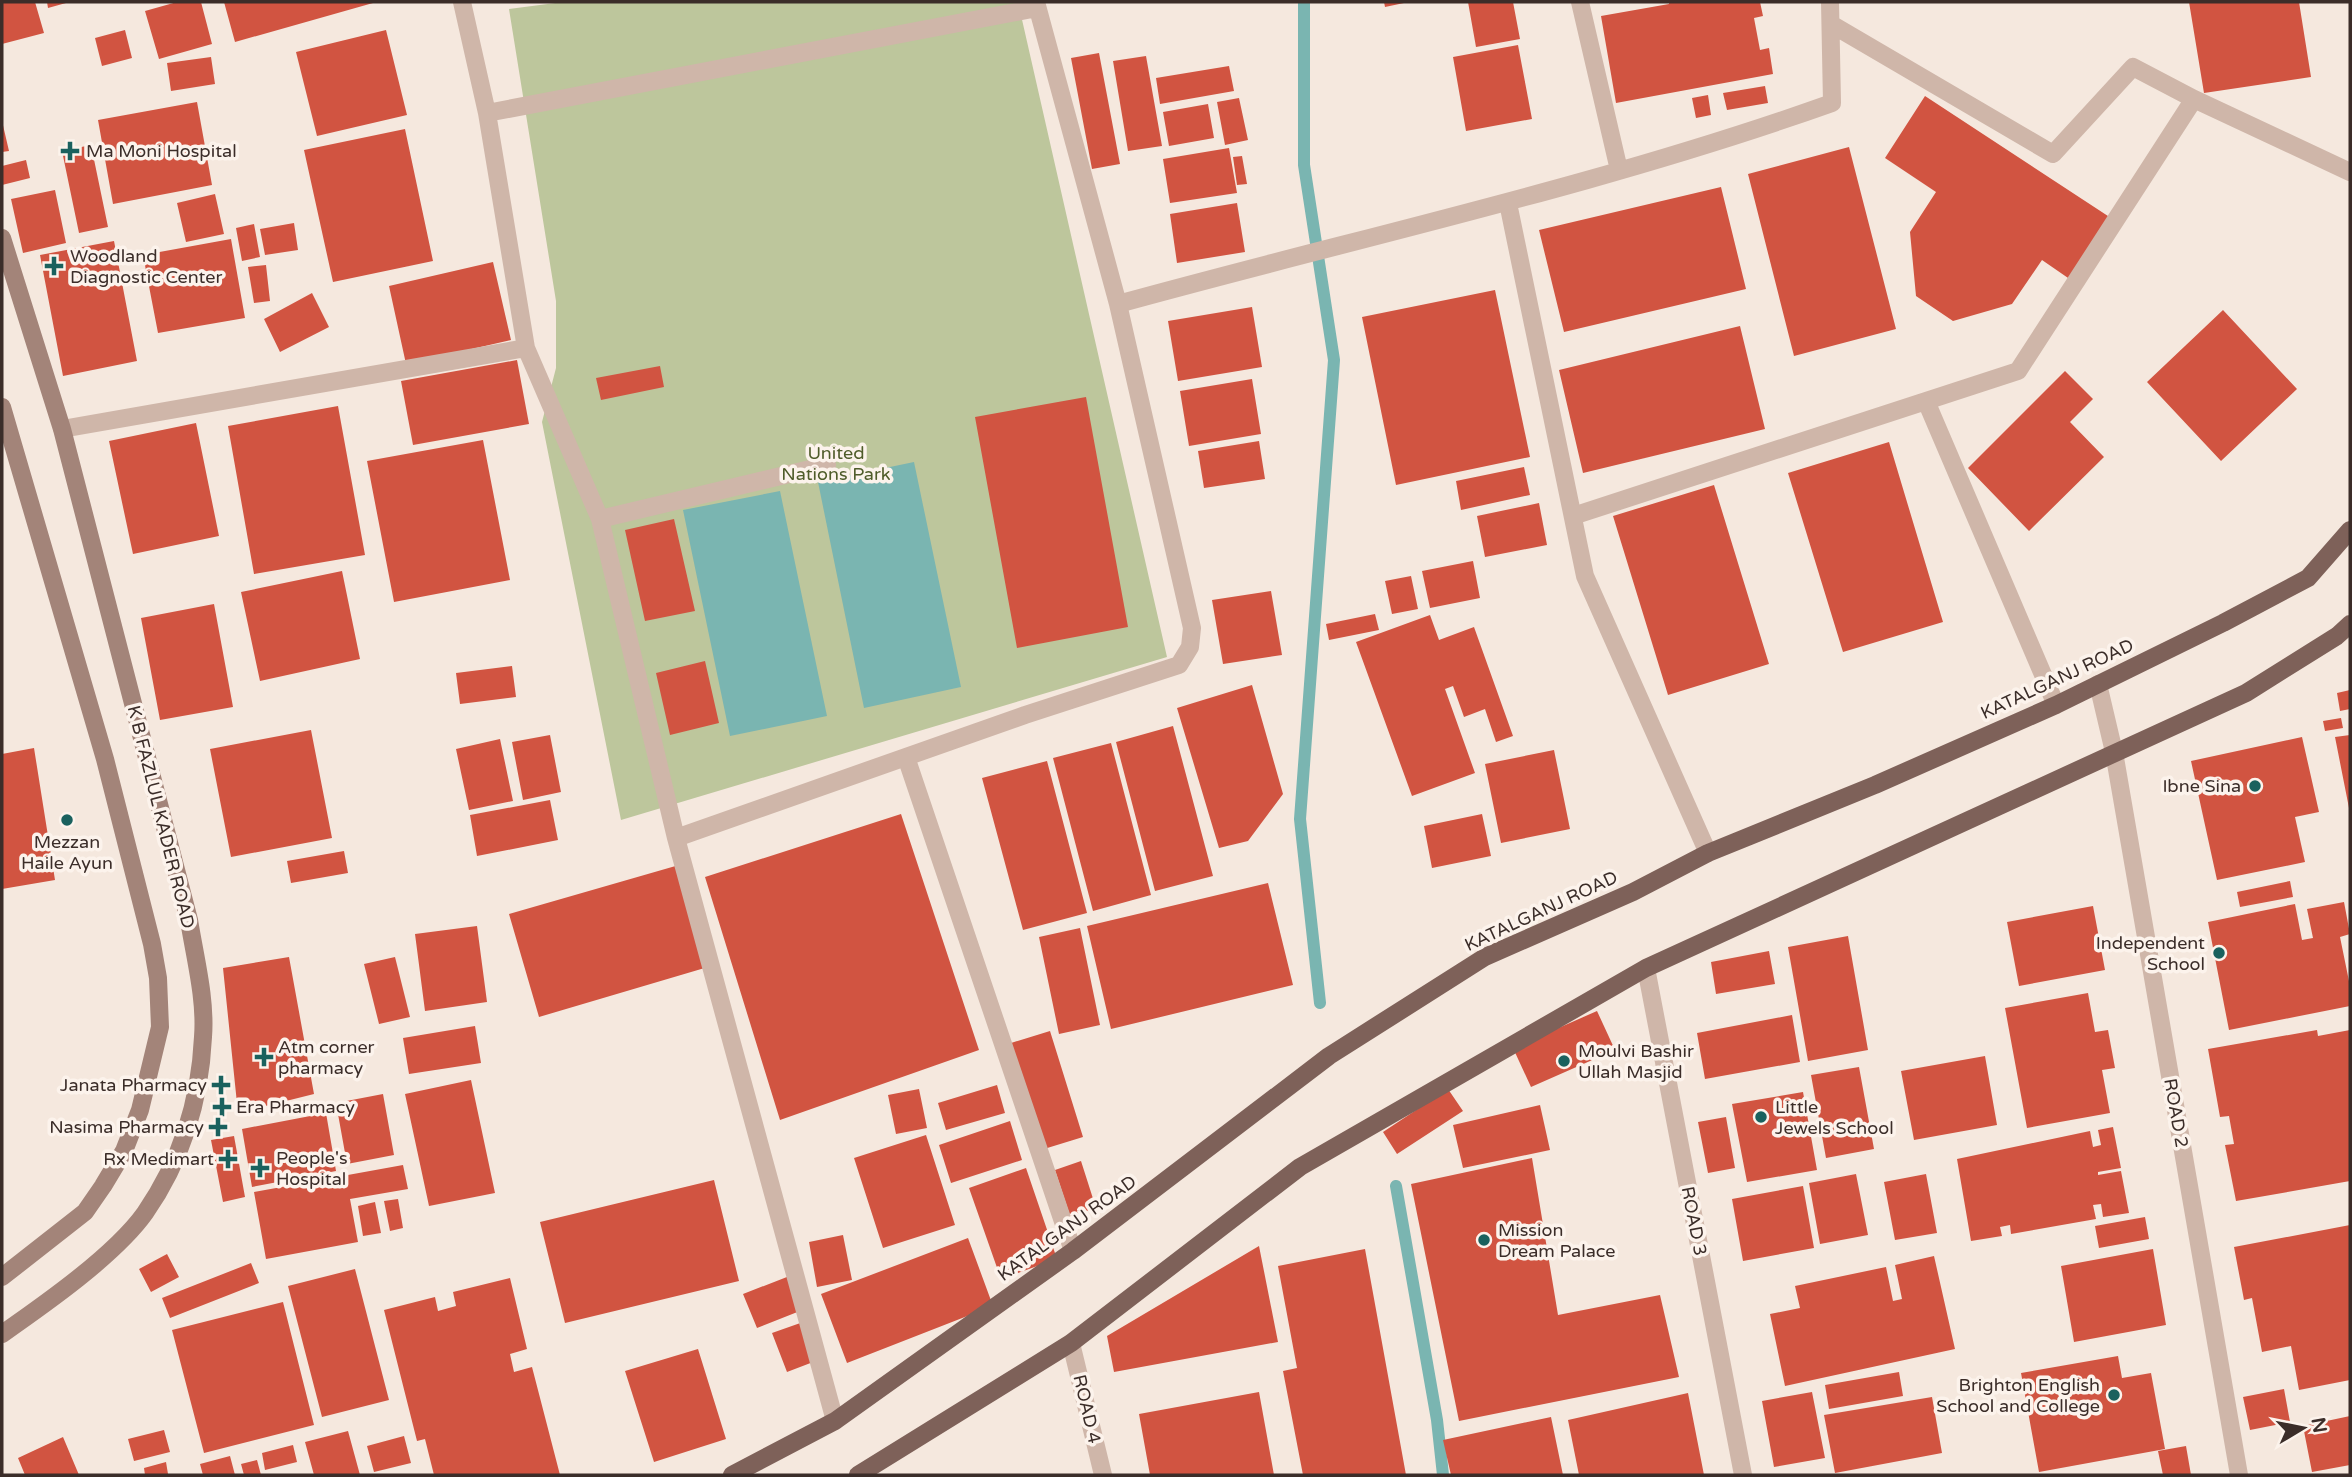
<svg xmlns="http://www.w3.org/2000/svg" width="2352" height="1477" font-family="'Varela Round',sans-serif">
<style>
.green{fill:#bdc69c}
.water{fill:#7ab5b1}
.lines{fill:none;stroke-linecap:round;stroke-linejoin:round}
.stream{stroke:#7ab5b1;stroke-width:12}
.building{fill:#d15441}
.street{stroke:#cfb6a9;stroke-width:18}
.secondary{stroke:#a38479;stroke-width:18}
.primary{stroke:#7e6159;stroke-width:18}
.poi-dot{fill:#1a615e;stroke:#fcf3ec;stroke-width:2.5}
.labels{text-anchor:middle;dominant-baseline:central;stroke-width:7;stroke-linejoin:round;paint-order:stroke}
.poi-label{font-size:18px;fill:#3b2d29;stroke:#fcf3ec;text-anchor:start}
.park-label{font-size:18px;fill:#4f5c2a;stroke:#fcf3ec}
.street-label{font-size:18px;fill:#3b2d29;stroke:#fcf3ec}
</style>
<rect width="100%" height="100%" fill="#f5e8de"/>
<!-- green -->
<path class="green" d="M563,2H1018L1167,657L621,820L542,422L556,368V301L509,9Z"/>
<!-- water -->
<path class="water" d="M914,462L961,687L864,708L818,482Z
M780,491L827,716L730,736L683,510Z"/>
<g class="lines">
<!-- stream -->
<path class="stream" d="M1304,2V165L1334,360L1300,819L1320,1003
M1396,1186L1437,1420L1443,1475"/>
</g>
<!-- building -->
<path class="building" d="M2,2H35L44,33L2,44Z
M47,2H66V3L48,8Z
M177,2H201L212,44L159,59L145,11Z
M224,2H372L373,3L235,42Z
M1384,2H1404V3L1385,7Z
M1468,2H1513L1520,39L1476,47Z
M1669,2H1760L1763,16L1754,18L1760,50L1769,48L1773,74L1616,103L1601,16L1669,4Z
M2189,2H2299L2311,77L2204,93Z
M125,30L132,58L102,66L95,38Z
M386,30L407,115L317,136L296,52Z
M1518,45L1532,119L1466,131L1453,57Z
M1099,53L1120,164L1092,169L1071,58Z
M1146,56L1162,146L1128,151L1113,61Z
M211,57L215,84L171,91L167,63Z
M1229,66L1234,91L1160,104L1156,78Z
M1765,86L1768,103L1727,110L1723,93Z
M1708,95L1711,115L1696,118L1692,98Z
M1925,96L2111,218L2071,280L2042,260L2012,304L1953,321L1916,296L1910,232L1936,192L1885,158Z
M1239,98L1248,140L1225,145L1217,102Z
M197,102L212,185L113,204L98,120Z
M1208,104L1214,138L1169,146L1163,112Z
M2,121L9,151L2,152Z
M405,129L433,261L333,282L304,150Z
M91,145L108,227L79,233L62,151Z
M1849,147L1896,329L1794,356L1748,174Z
M1229,148L1237,193L1170,203L1163,159Z
M1242,156L1247,184L1237,185L1233,157Z
M26,160L30,178L2,185V166Z
M1721,187L1746,289L1564,332L1539,230Z
M55,190L66,243L23,253L11,199Z
M215,194L224,234L186,242L177,203Z
M1237,203L1245,252L1177,263L1170,214Z
M294,223L298,250L265,255L260,229Z
M254,224L260,257L242,261L236,228Z
M231,239L245,318L158,333L143,255Z
M114,241L137,361L63,376L40,255Z
M493,262L511,340L406,364L389,286Z
M266,265L270,301L254,303L248,267Z
M1495,290L1530,457L1396,485L1362,317Z
M312,293L329,327L280,352L264,319Z
M1252,307L1262,367L1178,381L1168,321Z
M2223,310L2297,389L2221,461L2147,382Z
M1740,326L1765,429L1583,473L1559,370Z
M517,360L529,424L413,445L401,381Z
M660,366L664,387L601,400L596,378Z
M2065,371L2093,399L2070,422L2104,457L2029,531L1968,468Z
M1252,379L1261,434L1189,446L1180,391Z
M1086,397L1128,627L1017,648L975,417Z
M338,406L365,555L254,574L228,426Z
M196,423L219,536L133,554L109,441Z
M483,440L510,580L394,602L367,461Z
M1259,441L1265,479L1204,488L1198,451Z
M1889,442L1943,622L1843,652L1788,473Z
M1524,467L1530,495L1461,510L1456,481Z
M1714,485L1769,664L1668,695L1613,516Z
M1539,503L1547,545L1485,557L1477,516Z
M674,519L695,611L645,621L625,530Z
M1473,561L1480,598L1430,608L1422,571Z
M342,571L360,659L260,681L241,592Z
M1411,576L1418,609L1392,614L1385,581Z
M1271,591L1282,655L1223,664L1212,600Z
M214,604L233,707L160,720L141,618Z
M1375,614L1379,630L1329,640L1326,624Z
M1430,615L1439,640L1474,627L1513,736L1496,742L1485,709L1464,717L1453,686L1445,689L1475,773L1412,796L1356,642Z
M705,661L719,723L670,735L656,673Z
M512,666L516,697L460,704L456,673Z
M1252,685L1283,794L1248,841L1219,848L1177,708Z
M2350,690V709L2340,711L2337,693Z
M2341,718L2343,728L2325,731L2323,721Z
M1173,726L1213,876L1155,891L1116,742Z
M311,730L332,838L231,857L210,749Z
M550,735L561,792L523,800L512,742Z
M2350,735V808H2349L2335,737Z
M2302,737L2319,812L2295,817L2305,862L2217,880L2191,761Z
M500,739L513,801L469,810L456,749Z
M1111,743L1151,895L1093,911L1053,758Z
M34,748L55,880L2,889V754Z
M1554,750L1570,829L1501,843L1485,764Z
M1047,761L1087,913L1023,930L982,778Z
M550,800L558,840L477,856L470,815Z
M901,814L979,1050L780,1120L705,877Z
M1482,814L1491,856L1432,868L1424,826Z
M344,851L348,873L291,883L287,861Z
M679,865L708,967L539,1017L509,914Z
M2290,881L2293,897L2240,907L2237,892Z
M1268,883L1293,985L1111,1029L1087,926Z
M2344,902L2350,934L2340,937L2350,986V1006L2229,1030L2208,922L2295,904L2302,940L2313,938L2307,909Z
M2093,906L2105,970L2019,986L2007,922Z
M477,926L487,1002L425,1011L415,934Z
M1080,928L1100,1025L1059,1034L1039,937Z
M1848,936L1868,1050L1808,1061L1788,947Z
M1769,951L1775,984L1716,994L1711,962Z
M289,957L314,1094L238,1113L223,968Z
M395,957L410,1017L379,1024L364,964Z
M2088,993L2095,1032L2108,1030L2115,1068L2102,1070L2110,1113L2027,1128L2005,1008Z
M1597,1011L1615,1050L1531,1087L1513,1048Z
M1792,1015L1800,1062L1705,1079L1697,1033Z
M475,1026L481,1063L409,1074L403,1038Z
M2317,1030L2318,1036L2350,1030V1181L2236,1201L2225,1145L2234,1144L2229,1116L2220,1117L2208,1049Z
M1050,1031L1083,1137L1044,1149L1011,1043Z
M1985,1056L1997,1125L1914,1140L1901,1071Z
M1859,1067L1874,1149L1826,1158L1811,1075Z
M471,1080L495,1193L429,1206L405,1094Z
M997,1085L1005,1113L946,1130L938,1103Z
M919,1089L927,1128L896,1134L888,1095Z
M1448,1089L1463,1111L1397,1154L1383,1132Z
M1803,1092L1817,1170L1747,1182L1732,1104Z
M383,1094L394,1155L347,1164L336,1103Z
M1540,1105L1550,1150L1463,1168L1453,1125Z
M326,1113L336,1171L252,1187L242,1129Z
M1726,1117L1735,1168L1708,1173L1698,1122Z
M1010,1121L1022,1160L951,1183L939,1145Z
M2113,1127L2121,1168L2098,1172V1175L2121,1171L2129,1213L2103,1217L2101,1204L2093,1205L2096,1219L2011,1234L2010,1225L2000,1227L2002,1236L1971,1241L1957,1159L2090,1131L2093,1147L2101,1145L2098,1130Z
M926,1135L955,1225L883,1248L854,1158Z
M234,1136L245,1197L223,1202L211,1140Z
M1532,1158L1558,1315L1660,1295L1679,1377L1459,1421L1411,1184Z
M1081,1161L1096,1208L1070,1216L1055,1170Z
M403,1165L408,1189L350,1199L358,1242L266,1259L254,1192Z
M1026,1168L1057,1259L1001,1279L969,1188Z
M1856,1174L1868,1235L1820,1244L1809,1183Z
M1926,1174L1937,1233L1895,1240L1884,1182Z
M714,1180L739,1281L565,1323L540,1222Z
M1803,1186L1814,1248L1743,1261L1732,1199Z
M398,1199L403,1228L390,1231L384,1201Z
M375,1202L381,1233L363,1236L358,1206Z
M2145,1217L2149,1239L2099,1248L2095,1226Z
M2350,1225V1380L2299,1390L2291,1346L2262,1352L2252,1298L2244,1300L2234,1247Z
M843,1235L852,1280L817,1287L809,1242Z
M968,1238L993,1306L847,1363L821,1294Z
M1259,1246L1278,1342L1114,1372L1107,1336Z
M1365,1249L1406,1475H1303L1283,1371L1297,1368L1278,1266Z
M2153,1249L2166,1325L2074,1342L2061,1266Z
M167,1254L179,1277L151,1292L139,1269Z
M1934,1256L1955,1349L1785,1386L1770,1314L1800,1308L1795,1286L1886,1267L1893,1301L1902,1299L1895,1265Z
M251,1263L259,1283L170,1318L162,1298Z
M355,1269L389,1400L322,1417L288,1286Z
M792,1275L805,1309L757,1328L743,1294Z
M510,1278L527,1349L510,1354L514,1372L532,1367L560,1475H434L425,1439L417,1441L384,1310L435,1297L438,1311L456,1306L453,1292Z
M283,1302L314,1425L204,1453L172,1330Z
M806,1321L821,1359L787,1372L772,1333Z
M698,1349L726,1439L654,1462L625,1371Z
M2118,1356L2122,1378L2151,1373L2165,1449L2039,1472L2021,1373Z
M1899,1372L1903,1396L1829,1409L1825,1385Z
M2284,1389L2290,1422L2250,1430L2243,1397Z
M1259,1392L1274,1475H1150L1139,1414Z
M1812,1392L1825,1458L1774,1467L1762,1401Z
M1688,1393L1704,1475H1579L1568,1420Z
M1932,1397L1942,1453L1835,1473L1824,1415Z
M2350,1416V1465L2312,1472L2303,1426Z
M1551,1417L1563,1475H1451L1443,1440Z
M164,1430L170,1452L134,1461L128,1439Z
M348,1431L360,1475H314L305,1442Z
M404,1436L411,1463L374,1472L367,1446Z
M63,1437L79,1475H25L18,1458Z
M293,1445L297,1462L265,1470L262,1453Z
M2186,1446L2191,1475H2163L2158,1451Z
M230,1456L235,1475H203L200,1464Z
M257,1460L261,1475H244L241,1464Z
M166,1462L168,1474L145,1475L144,1468Z"/>
<g class="lines">
<!-- street -->
<path class="street" d="M462,2L487,113L526,348L600,519L676,838L835,1421
M1580,2L1619,170
M1831,24L2053,154L2133,67L2194,99L2350,172
M487,113L1037,8
M1508,203L1585,576L1708,853
M1118,304C1357,238 1599,186 1832,103L1830,2
M1926,401L2056,705
M62,429L526,348
M1573,516L2018,371L2194,99
M600,519L827,465
M2098,684L2114,752L2239,1475
M906,757L1073,1251
M676,838L1025,715L1179,665L1190,647L1192,628L1118,304L1036,2
M1646,968L1743,1475
M1071,1343L1103,1475"/>
<!-- secondary -->
<path class="secondary" d="M2,238L62,429L189,920C195,958 206,999 203,1037C200,1101 181,1161 145,1213C115,1255 45,1304 2,1334
M2,407L105,759L152,944L158,978L160,1027L140,1110L124,1151L103,1186L85,1212L2,1277"/>
<!-- primary -->
<path class="primary" d="M732,1475L835,1421L1073,1251L1329,1056L1485,957L1633,892L1708,853L1875,785L2056,705L2223,623L2308,578L2350,530
M858,1475L1071,1343L1300,1167L1646,968L2246,693L2337,636L2350,624"/>
</g>
<!-- markers -->
<g class="poi-dot">
<path d="M66.5 140.5h7v7h7v7h-7v7h-7v-7h-7v-7h7z"/>
<path d="M50.5 255.5h7v7h7v7h-7v7h-7v-7h-7v-7h7z"/>
<circle cx="2255" cy="786" r="7"/>
<circle cx="67" cy="820" r="7"/>
<circle cx="2219" cy="953" r="7"/>
<path d="M260.5 1046.5h7v7h7v7h-7v7h-7v-7h-7v-7h7z"/>
<circle cx="1564" cy="1061" r="7"/>
<path d="M217.5 1074.5h7v7h7v7h-7v7h-7v-7h-7v-7h7z"/>
<path d="M218.5 1096.5h7v7h7v7h-7v7h-7v-7h-7v-7h7z"/>
<circle cx="1761" cy="1117" r="7"/>
<path d="M214.5 1116.5h7v7h7v7h-7v7h-7v-7h-7v-7h7z"/>
<path d="M224.5 1148.5h7v7h7v7h-7v7h-7v-7h-7v-7h7z"/>
<path d="M256.5 1157.5h7v7h7v7h-7v7h-7v-7h-7v-7h7z"/>
<circle cx="1484" cy="1240" r="7"/>
<circle cx="2114" cy="1395" r="7"/>
</g>
<g class="labels">
<!-- poi labels -->
<g class="poi-label">
<text x="86" y="151">Ma Moni Hospital</text>
<text x="70" y="256">Woodland<tspan x="70" dy="21">Diagnostic Center</tspan></text>
<text x="2241" y="786" text-anchor="end">Ibne Sina</text>
<text x="67" y="842" text-anchor="middle">Mezzan<tspan x="67" dy="21">Haile Ayun</tspan></text>
<text x="2205" y="943" text-anchor="end">Independent<tspan x="2205" dy="21">School</tspan></text>
<text x="278" y="1047">Atm corner<tspan x="278" dy="21">pharmacy</tspan></text>
<text x="1578" y="1051">Moulvi Bashir<tspan x="1578" dy="21">Ullah Masjid</tspan></text>
<text x="207" y="1085" text-anchor="end">Janata Pharmacy</text>
<text x="236" y="1107">Era Pharmacy</text>
<text x="1775" y="1107">Little<tspan x="1775" dy="21">Jewels School</tspan></text>
<text x="204" y="1127" text-anchor="end">Nasima Pharmacy</text>
<text x="276" y="1158">People's<tspan x="276" dy="21">Hospital</tspan></text>
<text x="214" y="1159" text-anchor="end">Rx Medimart</text>
<text x="1498" y="1230">Mission<tspan x="1498" dy="21">Dream Palace</tspan></text>
<text x="2100" y="1385" text-anchor="end">Brighton English<tspan x="2100" dy="21">School and College</tspan></text>
</g>
<!-- park labels -->
<g class="park-label">
<text x="836" y="453">United<tspan x="836" dy="21">Nations Park</tspan></text>
</g>
<!-- street labels -->
<g class="street-label">
<text transform="translate(2057 679) rotate(-25)">KATALGANJ ROAD</text>
<text transform="translate(161 817) rotate(76)">K B FAZLUL KADER ROAD</text>
<text transform="translate(1541 911) rotate(-25)">KATALGANJ ROAD</text>
<text transform="translate(2176 1113) rotate(80)">ROAD 2</text>
<text transform="translate(1694 1221) rotate(79)">ROAD 3</text>
<text transform="translate(1067 1228) rotate(-36)">KATALGANJ ROAD</text>
<text transform="translate(1087 1409) rotate(77)">ROAD 4</text>
</g>
</g>
<!-- border -->
<rect width="2352" height="1477" fill="none" stroke="#3b2d29" stroke-width="7"/>
<!-- north arrow -->
<g transform="translate(2303 1428) rotate(80)" stroke="#fcf3ec" stroke-width="5" paint-order="stroke">
<path d="M0-5L12 26L0 18L-12 26Z" fill="#3b2d29"/>
<text y="-10" font-size="19" font-weight="bold" text-anchor="middle" fill="#3b2d29">N</text>
</g>
</svg>
